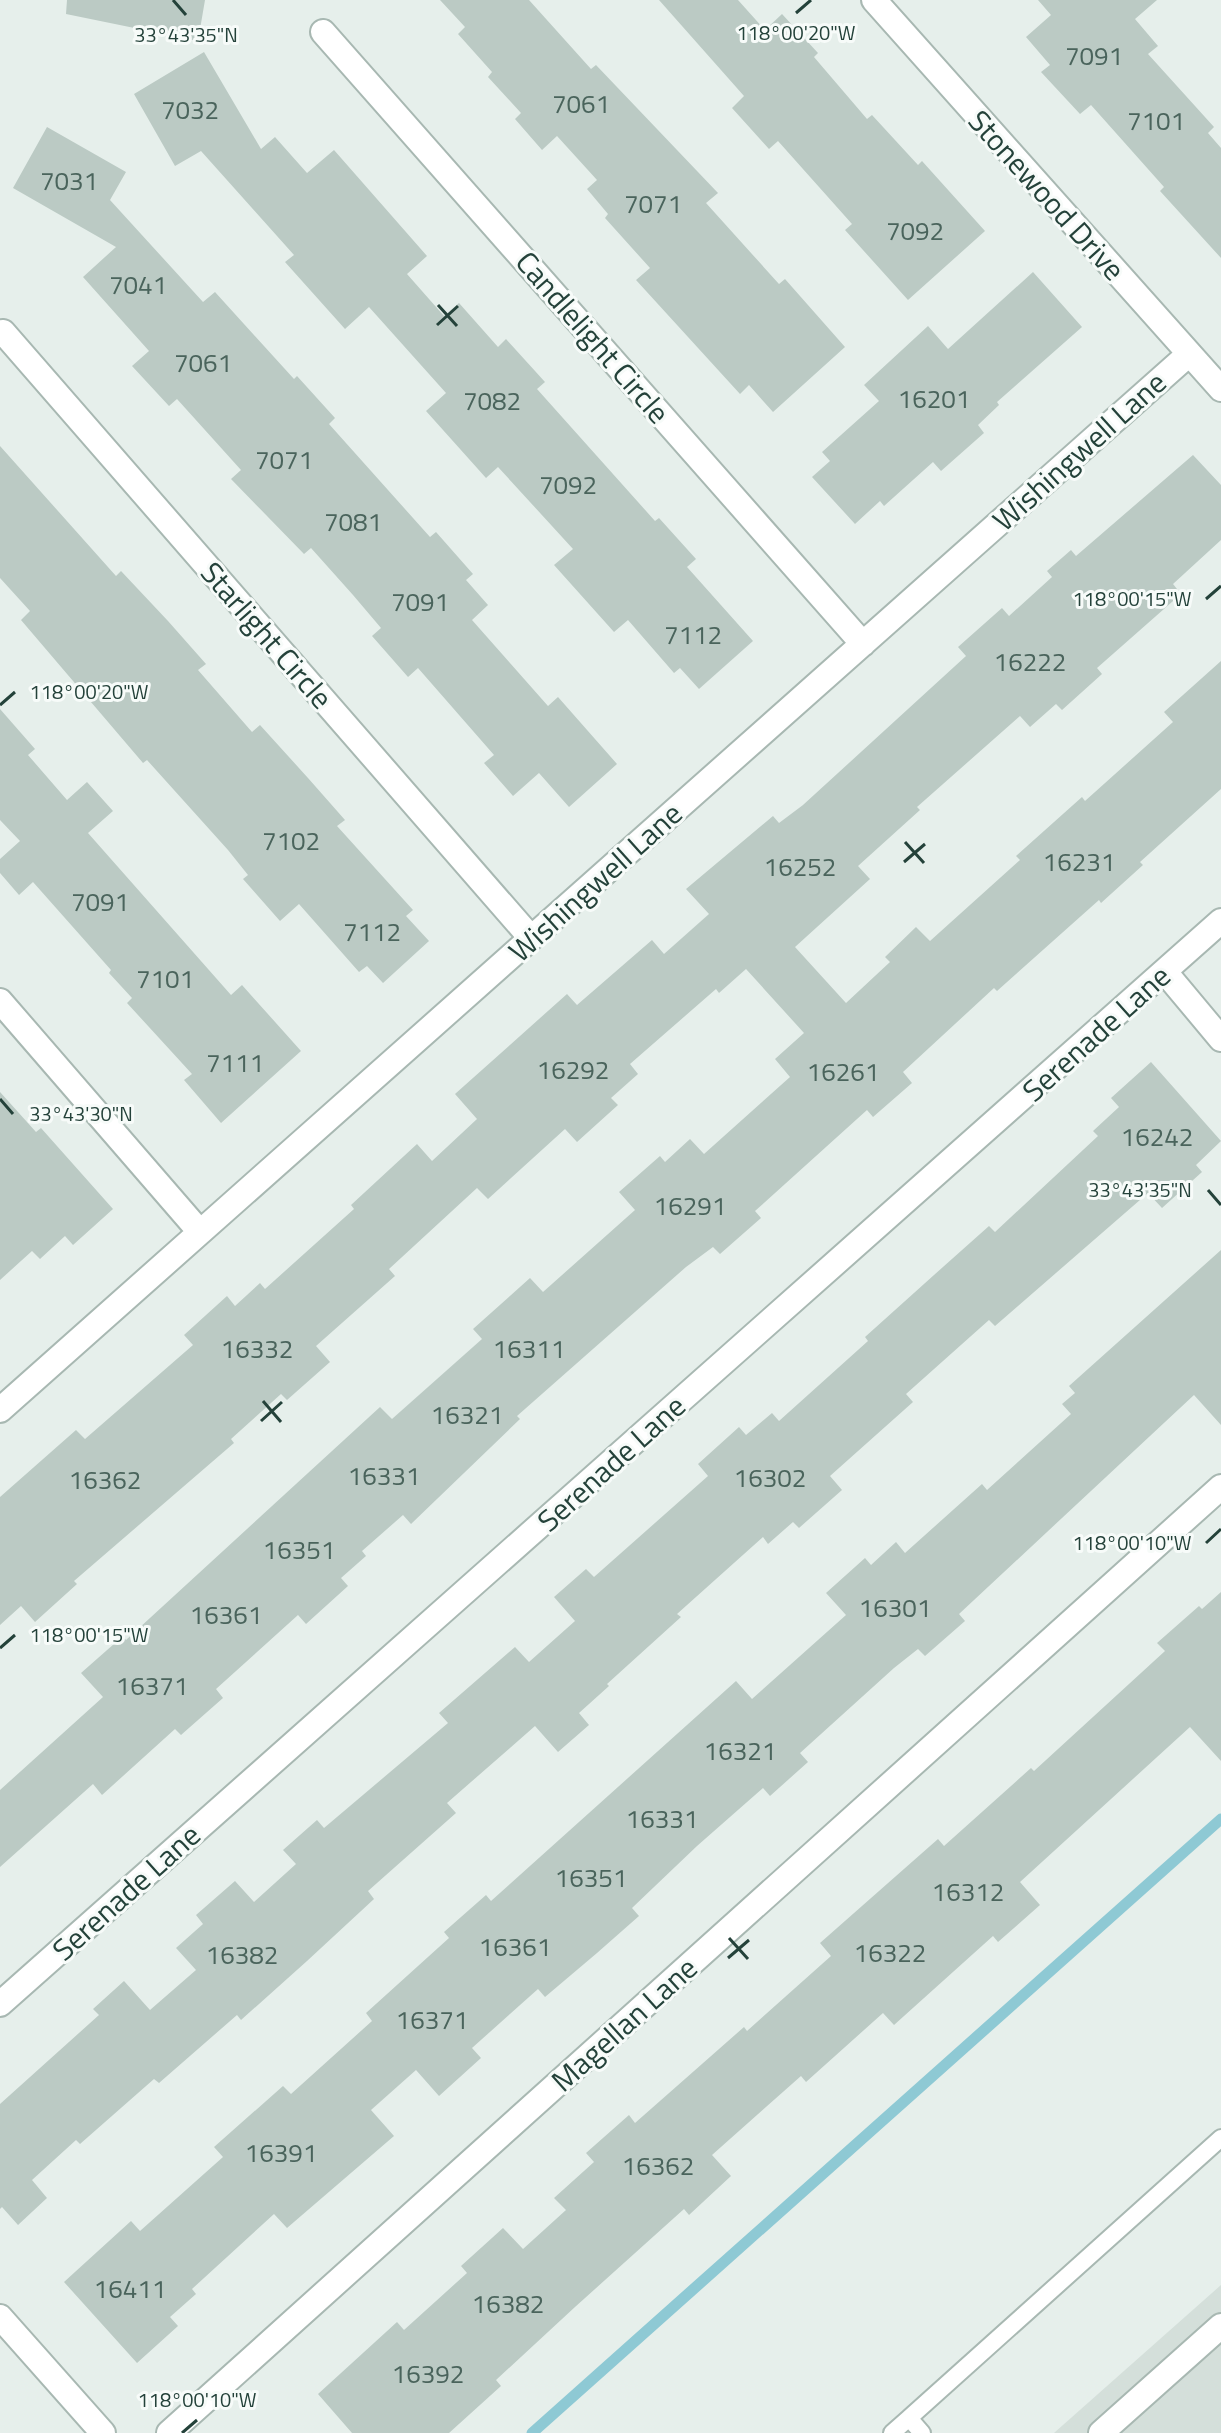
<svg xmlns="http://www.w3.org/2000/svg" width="1221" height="2433" font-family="'Titillium Web',sans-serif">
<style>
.built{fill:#d4dfda}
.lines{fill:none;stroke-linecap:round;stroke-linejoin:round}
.stream{stroke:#8ec9d4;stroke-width:11}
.building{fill:#bbcac4}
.lane-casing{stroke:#a8b8b2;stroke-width:20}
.street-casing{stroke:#a8b8b2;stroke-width:28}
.lane{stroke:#fff;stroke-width:16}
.street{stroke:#fff;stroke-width:24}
.ticks{fill:none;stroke:#24423a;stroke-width:3}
.labels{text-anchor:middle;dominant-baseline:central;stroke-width:6;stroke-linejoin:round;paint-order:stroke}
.number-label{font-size:26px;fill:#4a645c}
.street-label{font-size:30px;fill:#24423a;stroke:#f7fbf9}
.ticks-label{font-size:20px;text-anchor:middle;fill:#24423a;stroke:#f7fbf9;stroke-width:6;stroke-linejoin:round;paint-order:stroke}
</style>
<rect width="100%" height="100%" fill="#e6efeb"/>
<!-- built -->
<path class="built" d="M1221,2285V2433H1054Z"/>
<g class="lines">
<!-- stream -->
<path class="stream" d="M532,2433L1221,1819"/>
</g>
<!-- building -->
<path class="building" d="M67,0H205L198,41L66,14Z
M440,0H529L591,69L596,65L718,193L706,203L779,284L785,279L845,347L773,412L749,385L740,394L636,280L650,268L605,218L608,214L587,189L597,180L557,136L542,150L515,119L521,113L488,77L492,72L458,34L465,27Z
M659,0H738L765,30L782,14L818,53L814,57L867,119L872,115L918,165L922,161L985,231L908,300L845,230L852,224L778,141L769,149L732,108L744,96Z
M1038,0H1157L1135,19L1158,46L1148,54L1214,127L1208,133L1221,148V258L1160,191L1164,187L1091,105L1080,114L1041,72L1050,65L1026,37L1051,15Z
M204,52L261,149L275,137L307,173L334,150L427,256L407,274L444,316L459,303L498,347L506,339L545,382L537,389L655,521L659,518L696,559L687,567L753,641L699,689L680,668L674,673L628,620L614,632L554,565L573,549L498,467L486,478L426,411L446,393L369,307L345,329L285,262L294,255L201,151L175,166L134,94Z
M47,127L126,172L110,200L203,302L215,292L294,379L297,376L335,418L329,424L430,537L436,532L473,574L466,580L488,605L472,620L548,706L558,697L617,764L569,807L539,773L513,796L484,763L494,755L418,668L408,677L372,636L381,628L353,595L311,548L304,554L231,479L241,470L177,399L169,406L132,366L149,351L83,277L116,247L13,188Z
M1033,272L1082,327L997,402L999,405L978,425L984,433L941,471L933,462L884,506L880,501L855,524L812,477L830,461L822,452L879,401L864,385L928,326L948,349Z
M0,446L116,576L121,571L168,621L206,664L198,670L252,732L260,725L308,778L345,820L337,826L413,910L406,916L429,941L383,983L367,966L359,972L299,904L280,921L243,879L248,875L228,850L147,760L143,763L21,620L30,611L0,578Z
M1193,455L1221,485V540L1173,584L1181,594L1097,668L1102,674L1062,710L1056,704L1030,727L1020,716L917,807L920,810L858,866L870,879L795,947L846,1003L890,962L885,957L916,927L930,941L1020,860L1016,856L1082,797L1085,801L1173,722L1164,712L1221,661V789L1140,862L1143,865L1101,903L1099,900L997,991L994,988L903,1072L912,1083L873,1117L867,1110L755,1211L761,1218L720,1254L713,1247L686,1267L517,1416L520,1419L411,1524L403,1515L362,1551L366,1556L341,1578L348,1586L306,1624L298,1615L216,1689L223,1698L181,1735L175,1729L102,1795L93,1784L0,1867V1790L103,1697L81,1673L123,1636L126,1640L380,1407L392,1419L482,1339L473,1329L530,1278L543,1292L635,1210L619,1192L660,1156L665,1162L690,1139L704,1154L790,1077L775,1059L804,1033L746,969L719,993L716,989L630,1064L638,1074L611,1098L618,1105L577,1142L565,1129L488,1199L477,1188L389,1269L395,1276L316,1346L330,1362L287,1400L281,1394L231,1439L234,1443L74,1581L77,1584L35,1622L21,1606L0,1625V1497L76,1430L85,1439L193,1345L184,1335L227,1296L235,1306L260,1283L265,1289L354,1209L351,1205L417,1144L432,1161L477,1119L455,1094L567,994L577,1005L652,940L664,954L709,914L686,889L773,816L779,823L803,805L966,656L958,647L1002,608L1009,616L1052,577L1047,571L1071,550L1076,556Z
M0,709L35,749L28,755L67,800L87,782L113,811L88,833L231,995L242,985L301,1051L221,1123L184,1080L192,1074L127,1003L132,998L109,973L111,970L33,882L19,895L0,873V859L20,841L0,820Z
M1151,1062L1221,1141L1196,1165L1202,1172L1162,1208L1148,1193L995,1326L989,1320L906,1394L913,1402L830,1476L842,1490L799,1528L793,1522L768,1544L763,1537L677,1614L681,1617L607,1684L609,1686L579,1713L589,1725L558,1752L535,1726L447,1803L456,1813L368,1891L374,1899L307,1961L241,2020L237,2015L159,2083L154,2079L80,2144L76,2140L32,2180L47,2198L18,2225L2,2207L0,2209V2104L99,2015L93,2009L124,1981L150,2010L196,1970L176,1948L203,1924L196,1915L235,1881L254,1902L296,1864L283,1850L317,1820L324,1828L448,1723L439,1713L515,1647L529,1662L575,1621L554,1597L586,1569L594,1577L708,1476L698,1464L739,1427L746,1435L772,1413L779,1421L868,1341L865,1337L934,1275L989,1226L995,1232L1098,1136L1093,1131L1119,1107L1111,1098Z
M0,1092L36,1132L41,1128L113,1209L73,1245L65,1236L40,1259L32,1251L0,1280Z
M1221,1250V1425L1194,1395L959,1614L965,1621L925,1656L918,1649L894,1668L800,1753L808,1762L770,1796L763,1788L697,1846L632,1908L639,1916L597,1953L545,1997L538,1989L472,2048L481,2058L439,2096L416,2070L371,2110L394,2136L287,2228L274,2214L192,2289L196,2294L170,2317L178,2326L137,2363L64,2282L131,2221L140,2231L223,2157L214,2147L283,2086L291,2094L372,2021L366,2013L449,1938L444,1932L486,1895L491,1901L736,1681L752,1699L846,1615L826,1593L865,1558L871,1565L896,1542L905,1553L982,1484L987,1490L1071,1414L1062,1404L1075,1393L1069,1386Z
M1221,1592V1761L1190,1727L1020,1882L1040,1905L998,1942L993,1936L894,2025L883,2013L806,2082L801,2076L712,2155L731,2176L689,2215L684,2209L575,2307L496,2380L501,2386L449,2433H352L318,2394L397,2322L404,2330L467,2273L461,2266L503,2228L523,2249L566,2210L554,2198L594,2162L586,2153L629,2115L635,2123L744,2027L747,2031L831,1956L820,1943L938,1839L944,1846L1031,1768L1034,1771L1165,1651L1157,1643L1199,1606L1202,1609Z"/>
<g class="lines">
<!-- lane casing -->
<g class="lane-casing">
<path id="lane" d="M909,2418L1221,2138
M892,2433L909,2418L922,2433"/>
</g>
<!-- street casing -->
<g class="street-casing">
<path id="street" d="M874,0L1221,389
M323,32L863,644
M3,332L531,938
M1165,972L1221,1039
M0,1001L200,1232
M0,1410L1189,354
M0,2004L1221,921
M0,2317L103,2433
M169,2433L1221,1487
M1101,2433L1221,2326"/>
</g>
<!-- lane -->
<use href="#lane" class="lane"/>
<!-- street -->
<use href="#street" class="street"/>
</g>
<!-- ticks -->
<path class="ticks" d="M173,0L186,15M796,13L811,0M438,305L457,326M437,325L458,306M1206,599L1221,586M0,705L15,692M905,842L924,863M904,862L925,844M0,1099L13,1114M1208,1190L1221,1205M263,1401L281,1422M261,1421L282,1402M1206,1543L1221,1529M0,1648L15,1635M729,1938L748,1959M728,1958L749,1940M182,2433L197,2420"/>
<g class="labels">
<!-- number labels -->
<g class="number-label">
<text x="1094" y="55">7091</text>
<text x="581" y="103">7061</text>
<text x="190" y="109">7032</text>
<text x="1156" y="120">7101</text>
<text x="69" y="180">7031</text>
<text x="653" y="203">7071</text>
<text x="915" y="230">7092</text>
<text x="138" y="284">7041</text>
<text x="203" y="362">7061</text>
<text x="934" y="398">16201</text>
<text x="492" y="400">7082</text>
<text x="284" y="459">7071</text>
<text x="568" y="484">7092</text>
<text x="353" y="521">7081</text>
<text x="420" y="601">7091</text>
<text x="693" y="634">7112</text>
<text x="1030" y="661">16222</text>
<text x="291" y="840">7102</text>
<text x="1079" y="861">16231</text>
<text x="800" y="866">16252</text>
<text x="100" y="901">7091</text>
<text x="372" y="931">7112</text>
<text x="165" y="978">7101</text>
<text x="235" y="1062">7111</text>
<text x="573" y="1069">16292</text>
<text x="843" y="1071">16261</text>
<text x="1157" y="1136">16242</text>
<text x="690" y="1205">16291</text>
<text x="257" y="1348">16332</text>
<text x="529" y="1348">16311</text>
<text x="467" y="1414">16321</text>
<text x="384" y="1475">16331</text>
<text x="770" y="1477">16302</text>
<text x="105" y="1479">16362</text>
<text x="299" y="1549">16351</text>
<text x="895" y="1607">16301</text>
<text x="226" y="1614">16361</text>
<text x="152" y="1685">16371</text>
<text x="740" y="1750">16321</text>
<text x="662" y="1818">16331</text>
<text x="591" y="1877">16351</text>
<text x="968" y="1891">16312</text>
<text x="515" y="1946">16361</text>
<text x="890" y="1952">16322</text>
<text x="242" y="1954">16382</text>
<text x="432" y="2019">16371</text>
<text x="281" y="2152">16391</text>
<text x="658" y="2165">16362</text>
<text x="130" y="2288">16411</text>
<text x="508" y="2303">16382</text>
<text x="428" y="2373">16392</text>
</g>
<!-- street labels -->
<g class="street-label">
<text transform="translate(1047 195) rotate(48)">Stonewood Drive</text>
<text transform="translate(593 337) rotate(49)">Candlelight Circle</text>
<text transform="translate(1079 451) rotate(-42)">Wishingwell Lane</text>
<text transform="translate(267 635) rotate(49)">Starlight Circle</text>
<text transform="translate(595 882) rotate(-42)">Wishingwell Lane</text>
<text transform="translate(1096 1033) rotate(-42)">Serenade Lane</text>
<text transform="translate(611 1463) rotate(-42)">Serenade Lane</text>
<text transform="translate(126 1892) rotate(-42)">Serenade Lane</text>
<text transform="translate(624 2024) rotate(-42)">Magellan Lane</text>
</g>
</g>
<g class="ticks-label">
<text x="796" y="40">118°00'20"W</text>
<text x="186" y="42">33°43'35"N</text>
<text x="1132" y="606">118°00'15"W</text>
<text x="89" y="699">118°00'20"W</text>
<text x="81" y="1121">33°43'30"N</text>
<text x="1140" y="1197">33°43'35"N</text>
<text x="1132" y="1550">118°00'10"W</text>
<text x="89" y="1642">118°00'15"W</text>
<text x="197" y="2407">118°00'10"W</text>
</g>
</svg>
